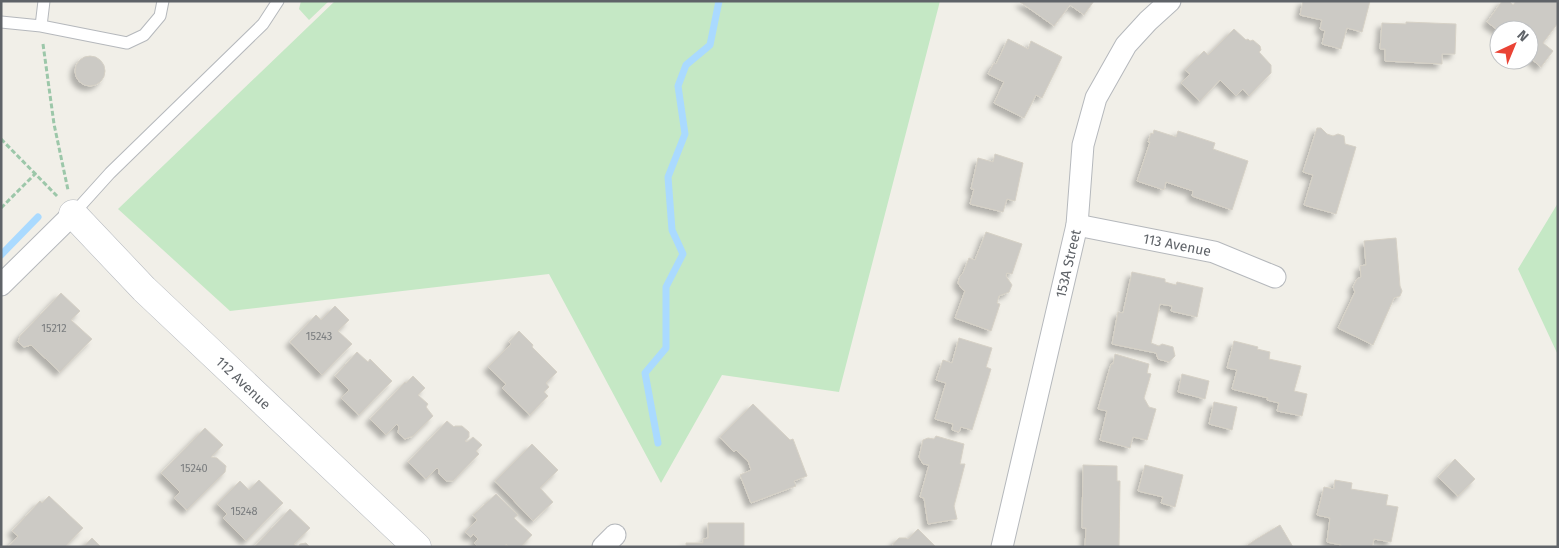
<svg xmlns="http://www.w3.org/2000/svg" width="1559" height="548" font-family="'Fira Sans',sans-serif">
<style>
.green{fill:#c5e8c5}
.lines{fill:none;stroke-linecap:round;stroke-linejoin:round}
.stream{stroke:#aadaff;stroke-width:7}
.building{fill:#cccac5;stroke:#d6d1c6;filter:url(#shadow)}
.lane-casing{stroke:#b5b8bc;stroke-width:13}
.street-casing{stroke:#b5b8bc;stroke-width:23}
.secondary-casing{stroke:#b6babf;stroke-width:29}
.path{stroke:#9cc7a9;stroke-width:3;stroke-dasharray:5 2.5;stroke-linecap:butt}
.lane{stroke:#fff;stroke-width:11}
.street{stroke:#fff;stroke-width:21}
.secondary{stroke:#fff;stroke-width:28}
.labels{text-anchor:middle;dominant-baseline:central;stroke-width:4;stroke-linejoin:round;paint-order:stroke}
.number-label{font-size:11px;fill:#7a7d7f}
.street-label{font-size:14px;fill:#5f6368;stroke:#fff}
</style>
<defs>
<filter id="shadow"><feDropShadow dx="-4.5" dy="4.5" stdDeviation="2.5" flood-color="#0004"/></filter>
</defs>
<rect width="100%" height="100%" fill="#f1efe8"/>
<!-- green -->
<path class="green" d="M301,1H329L309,20L299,9Z
M335,1H940L839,392L722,375L661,483L549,274L230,311L118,209Z
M1558,203V355L1518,269Z"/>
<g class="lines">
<!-- stream -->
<path class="stream" d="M1,255L38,217
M658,443L645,373L666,348V287L683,254L672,230L668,177L685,134L678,86L686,65L710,45L719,1"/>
</g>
<!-- building -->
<path class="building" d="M1094,1L1084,15L1070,5L1054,26L1020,2Z
M1303,1H1370L1362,32L1347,28L1341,49L1322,44L1325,31L1320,29L1322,20L1300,15Z
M1502,1H1509L1513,5L1516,1H1558V23L1543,43L1553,51L1541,67L1529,57V30L1499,31L1487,22Z
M1406,22L1456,24L1455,54H1442V64L1385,61V49H1380L1382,23L1406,24Z
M1234,29L1246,40L1248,39L1250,41L1253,40L1260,46L1261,50L1259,52L1271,65V73L1249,96L1243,89L1236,96L1220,80L1200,101L1181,83L1190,74L1185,70L1204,51L1208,55Z
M1008,39L1028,49L1031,41L1062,57L1042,98L1036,95L1024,118L994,103L1004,82L988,74L994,63L996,64Z
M75 71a15 15 0 1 1 30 0a15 15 0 1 1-30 0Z
M1317,128H1321L1327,134L1333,136L1338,134L1344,136L1345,144L1356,147L1336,214L1304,205L1313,175L1303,172Z
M1154,130L1176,137L1178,131L1215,143L1213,149L1248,161L1232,210L1192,196L1193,191L1166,182L1164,190L1137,181L1150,142H1148L1151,133L1153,134Z
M995,154L1023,163L1015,201L1007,199L1003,212L970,204L974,189H971L978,158L993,162Z
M986,232L1022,244L1012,274L1007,273L1006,276L1012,285L1009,292L999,296L997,303L1000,304L991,331L955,318L965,291L962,289L958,283L960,276L963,273L969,258L975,260Z
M1396,238L1400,286L1402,291L1400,296L1394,298L1373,345L1338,328L1355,292L1353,287L1357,279L1361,277L1360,266L1366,265L1364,241Z
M1132,272L1165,279V282L1176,285L1177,282L1203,288L1197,317L1171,311L1172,306L1160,304L1151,343L1159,346L1162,344L1173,347L1175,356L1169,362L1158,359L1156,353L1112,344L1118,312L1123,313Z
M61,293L80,311L71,320L92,339L60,372L31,345L24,347L18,342L20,336Z
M335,306L349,320L338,331L352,344L322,375L290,342L316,315L321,320Z
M519,331L533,345L532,347L557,372L546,383L549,387L544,392L548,396L530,415L502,388L506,384L488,367L511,344L509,342Z
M959,338L992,348L986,367L991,369L972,430L961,427L959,432L952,430L953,424L935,419L946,383L936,380L943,360L952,363Z
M1234,341L1258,347L1257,349L1270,352L1269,359L1301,366L1294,391L1307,394L1302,416L1277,411L1279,403L1267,400L1268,398L1232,389L1237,370L1227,368Z
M357,352L368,362L370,359L392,381L359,415L341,398L349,390L335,376Z
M1115,354L1149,364L1147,373L1151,374L1144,398L1149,407L1156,409L1147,440L1133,437L1130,448L1100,440L1107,411L1098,409L1111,364H1113Z
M1182,374L1209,381L1205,399L1178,392Z
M413,376L425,388L418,395L428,404L426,407L433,416L413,436L405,439L398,433L399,427L397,424L386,435L370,419L405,382L406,383Z
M1214,402L1237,407L1232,430L1209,424Z
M753,404L790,440L793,439L807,476L794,481L796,486L751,503L740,475L751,470L748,461L736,450L734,452L720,437Z
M447,421L454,427L455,426H462L469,432V437L465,441L467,442L473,437L482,445L476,451L479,454L453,481H446L439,474V470L437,468L426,479L408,462Z
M205,428L223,445L211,457L217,458L226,466L225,472L187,510L174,498L180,492L161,473Z
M936,436L964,444L960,464H965L954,506L957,519L928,524L924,498L920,497L929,465L923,464L919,457L923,440L928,438L934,439Z
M532,444L558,470L540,488L553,502L533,521L495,481Z
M1455,459L1475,479L1458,496L1438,477Z
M1083,465L1117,466V481H1120L1119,547H1085L1086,528H1082Z
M1145,465L1183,475L1175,507L1161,503L1163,497L1138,491Z
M259,480L283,503L246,541L223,518L227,514L217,504L240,481L249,490Z
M1335,480L1352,483L1351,489L1388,495L1386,505L1398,507L1391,542L1374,539L1372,547H1341V545L1327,542L1330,518L1317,515L1324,487L1334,489Z
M496,494L518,515L514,518L532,535L521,547H509L506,544V547H478L474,543L478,539L473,534L471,537L465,532L477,520L473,515Z
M49,496L83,528L65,547H10L9,546L18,536L12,531L40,501L42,503Z
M290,509L310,528L294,544L298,547L300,544L306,543L310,547H254Z
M708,523H744V547H686V543H703V539L708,538Z
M1280,525L1293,547H1245L1255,540Z
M918,529L936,547H893V544L899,538H906L908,539Z
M92,538L101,547H83Z"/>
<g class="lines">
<!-- lane casing -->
<g class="lane-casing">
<path id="lane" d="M44,1L41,26L127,43L144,35L160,16L163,1
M1,22L41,26
M73,214L110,173L263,24L278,1"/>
</g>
<!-- street casing -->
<g class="street-casing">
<g id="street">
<path id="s1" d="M1077,225L1214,252L1275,277"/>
<path d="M1,285L73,214"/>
<path d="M603,547L615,535"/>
<path id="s2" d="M1002,547L1077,225L1083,145L1096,98L1126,45L1148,21L1170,1"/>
</g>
</g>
<!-- secondary casing -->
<g class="secondary-casing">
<g id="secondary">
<path id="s3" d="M73,214L144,289L417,547"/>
</g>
</g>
<!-- path -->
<path class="path" d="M43,44L54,124L68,190
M1,139L57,196
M1,208L36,173"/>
<!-- lane -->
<use href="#lane" class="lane"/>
<!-- street -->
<use href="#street" class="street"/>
<!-- secondary -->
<use href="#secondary" class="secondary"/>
</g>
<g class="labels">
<!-- number labels -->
<g class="number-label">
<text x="54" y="328">15212</text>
<text x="319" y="336">15243</text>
<text x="194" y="468">15240</text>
<text x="244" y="511">15248</text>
</g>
<!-- street labels -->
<g class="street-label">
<text stroke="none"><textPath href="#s1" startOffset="102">113 Avenue</textPath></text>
<text stroke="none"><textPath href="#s2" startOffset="291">153A Street</textPath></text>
<text stroke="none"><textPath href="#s3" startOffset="240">112 Avenue</textPath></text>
</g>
</g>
<!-- border -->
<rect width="1559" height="548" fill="none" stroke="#5f6368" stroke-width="5"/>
<!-- north arrow -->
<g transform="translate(1514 45) rotate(44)"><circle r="24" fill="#ffffff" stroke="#bfc1c3"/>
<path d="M0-4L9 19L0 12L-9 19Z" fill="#ea4335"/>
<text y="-8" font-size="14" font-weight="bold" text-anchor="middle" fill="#5f6368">N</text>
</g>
</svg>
